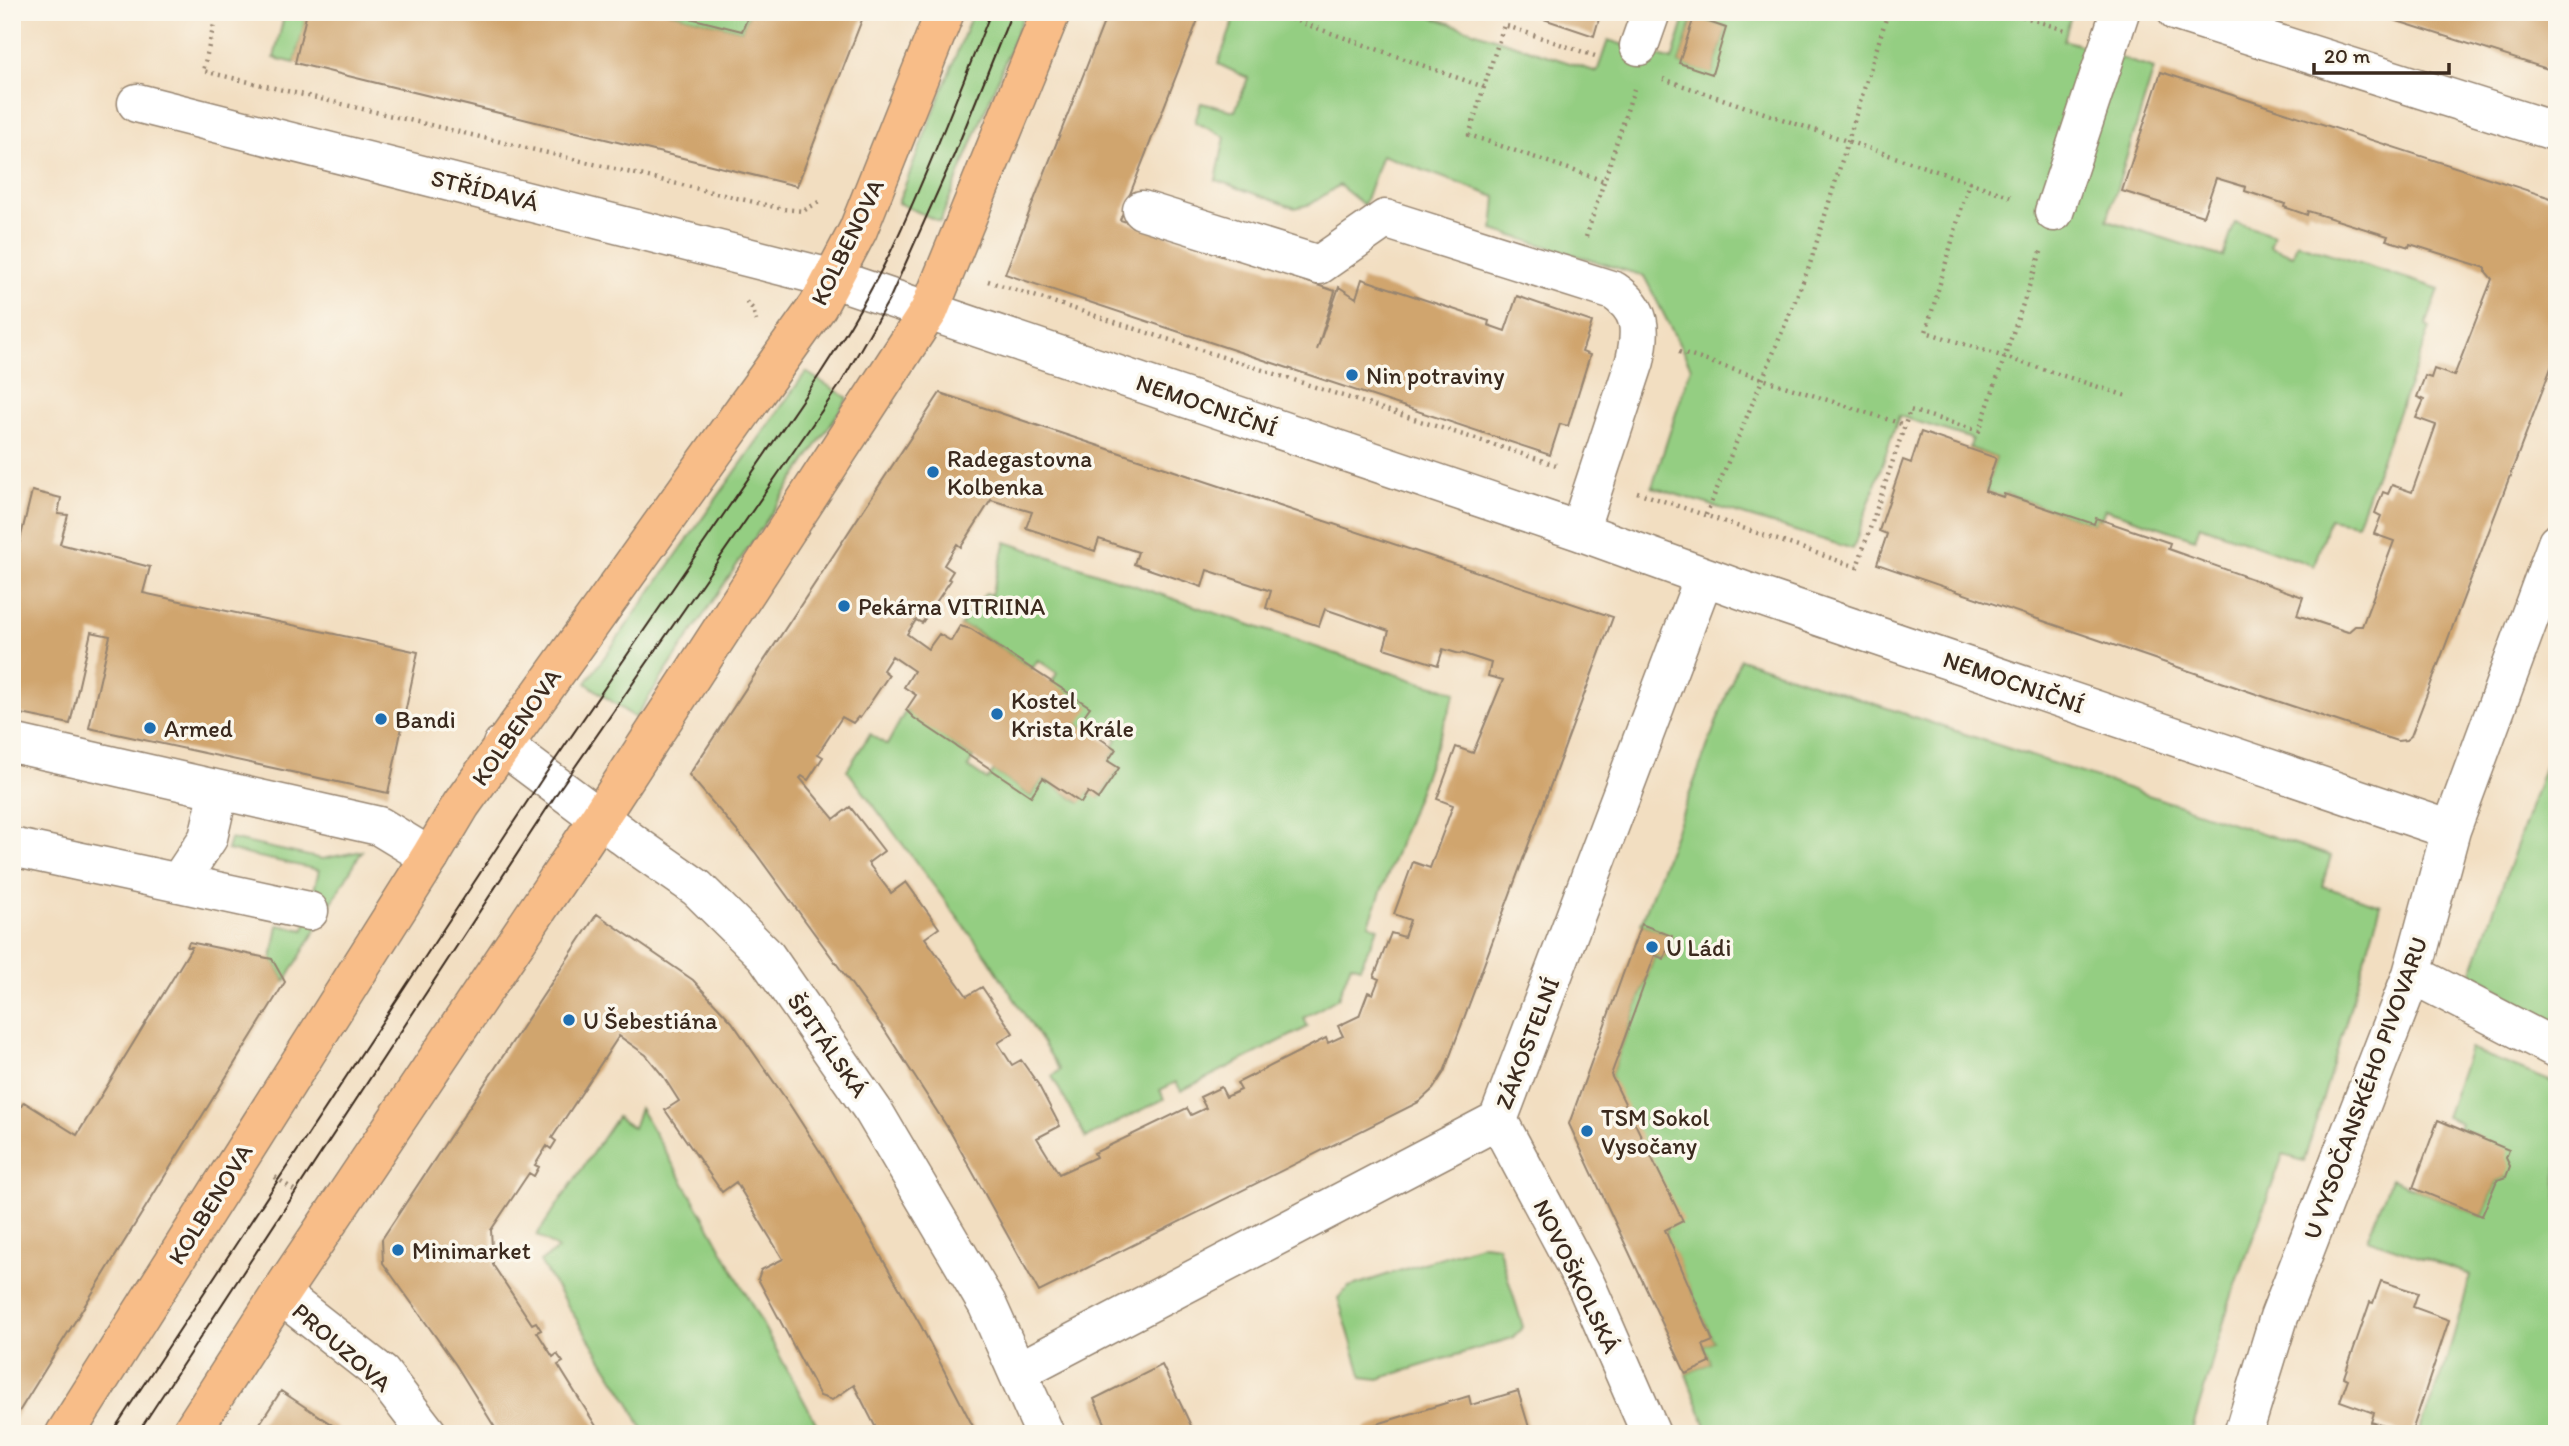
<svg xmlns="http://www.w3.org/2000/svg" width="2569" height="1446" font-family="Itim,sans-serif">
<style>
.green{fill:#94ce82;stroke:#687c50;stroke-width:2;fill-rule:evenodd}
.building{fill:#d0a56e;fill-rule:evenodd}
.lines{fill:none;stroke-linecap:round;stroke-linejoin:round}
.minor-casing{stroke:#968470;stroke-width:41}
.major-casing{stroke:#968470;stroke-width:41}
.path{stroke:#968470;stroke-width:4.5;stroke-dasharray:2 5;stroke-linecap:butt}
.minor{stroke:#fff;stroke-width:38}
.major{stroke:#f8bd88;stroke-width:38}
.tram{stroke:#3b2a1e;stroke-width:2}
.poi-dot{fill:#1f6fb2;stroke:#fbf7ec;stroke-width:2.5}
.labels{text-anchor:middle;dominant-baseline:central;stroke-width:7;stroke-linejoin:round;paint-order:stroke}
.street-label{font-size:24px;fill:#3b2a1e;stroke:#fbf7ec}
.poi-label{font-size:24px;fill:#3b2a1e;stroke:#fbf7ec;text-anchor:start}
</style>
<rect width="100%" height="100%" fill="#fbf7ec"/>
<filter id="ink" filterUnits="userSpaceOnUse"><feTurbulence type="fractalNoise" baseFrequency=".0143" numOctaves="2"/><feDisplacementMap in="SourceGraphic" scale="14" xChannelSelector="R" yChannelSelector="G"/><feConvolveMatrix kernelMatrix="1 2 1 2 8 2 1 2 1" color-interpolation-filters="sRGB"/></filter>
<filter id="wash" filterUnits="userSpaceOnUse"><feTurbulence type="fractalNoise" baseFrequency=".00686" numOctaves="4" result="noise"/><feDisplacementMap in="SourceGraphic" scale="28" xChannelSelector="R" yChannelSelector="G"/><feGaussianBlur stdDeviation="1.57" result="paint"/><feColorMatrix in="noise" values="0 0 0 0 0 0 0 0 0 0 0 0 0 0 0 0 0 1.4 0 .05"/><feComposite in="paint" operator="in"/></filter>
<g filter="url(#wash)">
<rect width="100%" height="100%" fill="#f2dec1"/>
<!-- green -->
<path class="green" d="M285,12H307L295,63L274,58Z
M666,12H750L742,31Z
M973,12H1025L940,222L898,203Z
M1237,12H1416L1597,72L1608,40L1672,60L1687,12H2072L2064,40L2154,69L2107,220L2223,257L2235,222L2274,235L2270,247L2293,255L2297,243L2439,289L2426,326L2430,328L2357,524L2329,519L2314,566L2200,525L2195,539L2105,509L2101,519L2096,518L2094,524L2005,494L2003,497L1985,491L1996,458L1970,448L1972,439L1899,416L1853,549L1652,487L1691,367L1644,276L1493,230L1496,197L1382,155L1364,205L1339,185L1311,204L1295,208L1216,180L1225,137L1195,122L1201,103L1235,111L1248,78L1218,64ZM1693,18L1726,28L1712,73L1679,63Z
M806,372L848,398L635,718L586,683Z
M1006,542L1419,682L1456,692L1369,924L1378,928L1360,967L1351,964L1338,998L1304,1018L1308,1027L1181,1091L1176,1082L1160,1090L1164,1099L1086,1138L1052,1076L1060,1070L988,958L847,770L870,734L887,745L906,710L973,758L968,767L987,780L994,771L1031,796L1043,778L1080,803L1088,792L1099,798L1119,768L1108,761L1116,750L1113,747L1117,739L1096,725L1090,733L1078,724L1052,682L1057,673L1038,660L1032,669L972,629L960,626L986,593L991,595Z
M1740,659L2331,856L2322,886L2381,905L2304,1161L2283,1155L2229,1304L2191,1434H1709L1686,1374L1710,1363L1703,1345L1713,1341L1665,1233L1667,1232L1611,1075L1655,955L1664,958L1672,937L1641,924Z
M2557,731V1027L2472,972Z
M230,839L322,859L362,851L285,982L272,959L278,925L304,930L319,870L227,850Z
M2470,1049L2557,1084V1434H2418L2444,1369L2471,1275L2367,1239L2391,1179L2482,1216L2497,1180L2506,1177L2475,1135L2459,1128L2461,1123L2446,1117Z
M640,1108L713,1233L822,1434H645L629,1402L540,1262L558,1249L537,1235L617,1117L633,1128Z
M1483,1244L1498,1246L1523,1327L1512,1338L1378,1379L1362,1377L1338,1298L1349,1287Z"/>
<g id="blocks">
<!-- building -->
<path class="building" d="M307,12H666L742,31L750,12H865L797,186L295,63Z
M1108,12H1201L1120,220L1335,291L1317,350L1339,287L1356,298L1362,279L1489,321L1488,325L1505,331L1517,296L1592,322L1582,352L1590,355L1568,426L1560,424L1550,455L1005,274Z
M1523,12H1601L1594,36Z
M2372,12H2557V72L2372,13Z
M1694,17L1726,28L1712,74L1679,63Z
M2161,72L2557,200V352L2411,736L2406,740L2397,741L2268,698L1877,564L1887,534L1879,531L1903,460L1911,463L1921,432L1996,458L1985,491L2003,497L2004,494L2094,524L2096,518L2170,543L2168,549L2303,597L2297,615L2348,632L2355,626H2362L2394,541L2374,534L2381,516L2375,513L2383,492L2388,494L2392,485L2412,492L2436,425L2416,418L2424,400L2417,397L2425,376L2431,378L2434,369L2454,376L2492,279L2486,272V268L2410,244L2409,247L2386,240L2388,236L2308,211L2307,215L2284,207L2285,204L2245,191L2246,187L2216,178L2203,216L2122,191Z
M940,393L1613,617L1444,1072L1433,1089L1419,1102L1039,1292L951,1133L884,1029L755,852L689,775ZM991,500L1032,512L1026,528L1095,551L1099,539L1138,552L1134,564L1202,587L1207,570L1271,591L1266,608L1319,626L1325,609L1389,631L1384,648L1438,665L1443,649L1460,654L1461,653L1491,663L1488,676L1503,680L1473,753L1456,747L1437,799L1453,805L1430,868L1413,862L1394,914L1410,920L1404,937L1391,933L1374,977L1379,979L1373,994L1368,992L1359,1016L1338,1026L1343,1036L1328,1043L1326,1038L1237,1083L1241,1090L1226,1097L1221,1087L1200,1097L1206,1108L1191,1115L1187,1108L1094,1153L1096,1157L1059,1174L1037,1138L1060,1126L1038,1084L1021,1060L1012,1065L998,1043L1013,1033L982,987L967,996L925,938L939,928L906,882L891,893L868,863L884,851L850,807L834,819L800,778L802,776L808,780L823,757L818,754L842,717L853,723L858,717L860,718L889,675L883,670L892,656L914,671L904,687L916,695L906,710L914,718L1031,796L1043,778L1081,803L1088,792L1098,799L1119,768L1108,761L1116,749L1078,724L1090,707L971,629L960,626L951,641L939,634L928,649L907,634L916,620L922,623L951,580L948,579L953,571L944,565L957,544L961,547Z
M32,491L61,498L58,514L68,515L60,544L150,567L143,593L418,652L388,793L89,728L110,636L91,632L70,724L12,712V573Z
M597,914L693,980L732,1022L788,1102L828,1164L921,1326L977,1434H879L854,1385L832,1400L820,1396L758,1279L761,1270L783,1259L736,1182L722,1192L665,1110L679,1101L663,1076L646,1055L619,1036L552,1138L556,1141L551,1149L547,1146L535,1165L539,1167L534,1176L529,1173L491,1230L493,1265L532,1324L536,1322L541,1330L537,1332L553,1357L557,1354L563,1362L558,1365L601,1434H499L456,1365L383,1263L382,1239Z
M1641,924L1672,936L1664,959L1655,955L1611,1075L1683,1221L1665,1230L1713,1341L1703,1345L1710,1363L1686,1374L1569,1124Z
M189,942L272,959L285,982L12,1423V1120L24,1102L77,1135L192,947H187Z
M2438,1120L2509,1150L2506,1158L2510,1166L2506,1177L2497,1180L2482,1216L2413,1188Z
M2381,1281L2418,1293L2413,1307L2449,1320L2411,1434L2371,1422L2374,1413L2340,1401L2348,1379L2344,1377L2370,1302L2373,1303Z
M1162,1365L1195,1434H1110L1094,1399Z
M281,1391L346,1434H253Z
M1518,1391L1531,1434H1366L1364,1428L1469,1396L1471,1405Z"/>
</g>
</g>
<g filter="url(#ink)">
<use href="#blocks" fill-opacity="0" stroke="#968470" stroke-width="2"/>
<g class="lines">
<!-- minor casing -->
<g class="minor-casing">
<path id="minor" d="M2177,12L2557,132
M1639,46L1651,12
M137,103L834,279L1579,531L1753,594L2451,830
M1142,210L1319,265L1385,219L1614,291C1642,310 1642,329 1635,361L1579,531
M2054,212L2120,12
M12,743L379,826L430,857
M502,745L634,844L697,888L766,956L874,1112L987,1304L1045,1434
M12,847L309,911
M178,883L208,838L219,790
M2412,974L2557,1049
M1498,1120L1587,1287L1651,1434
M280,1294L382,1374L428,1434
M1019,1371L1498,1120L1704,577
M2243,1434L2279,1317L2412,974L2451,830L2557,543"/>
</g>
<!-- major casing -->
<g class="major-casing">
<path id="major" d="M65,1434L430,857L461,805L818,306L858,230L945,12
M190,1434L280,1294L599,818L929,311L1051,12"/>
</g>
<!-- path -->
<path class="path" d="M217,12L203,71L783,209L803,211L822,200
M1271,12L1484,87L1504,25L1598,57
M2009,12L2068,31
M1663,79L1969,182L1926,332L2130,397
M1484,87L1469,135L1604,181
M1969,182L2014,198
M1586,237L1634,89
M988,281L1556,465
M746,302L753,309L756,321
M1679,352L1905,425
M1637,492L1857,567L1910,410L1979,431L2042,249
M1706,515L1809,267L1888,12
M275,1177L297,1192"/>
<!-- minor -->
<use href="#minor" class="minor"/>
<!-- major -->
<use href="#major" class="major"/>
<!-- tram -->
<path class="tram" d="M111,1434L544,776L820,374C846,334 871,292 892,249C928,172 959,92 991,12
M137,1434L561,787L841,383L890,298L954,155L1012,12"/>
</g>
</g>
<!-- markers -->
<g class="poi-dot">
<circle cx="1352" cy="375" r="7"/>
<circle cx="933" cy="472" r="7"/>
<circle cx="844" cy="606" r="7"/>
<circle cx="997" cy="714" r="7"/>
<circle cx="381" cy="719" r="7"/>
<circle cx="150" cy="728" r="7"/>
<circle cx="1652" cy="947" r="7"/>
<circle cx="569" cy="1020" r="7"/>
<circle cx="1587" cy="1131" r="7"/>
<circle cx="398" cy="1250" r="7"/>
</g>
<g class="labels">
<!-- street labels -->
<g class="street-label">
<text transform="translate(485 190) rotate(14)">STŘÍDAVÁ</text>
<text transform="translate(847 242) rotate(-64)">KOLBENOVA</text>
<text transform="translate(1207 405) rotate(19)">NEMOCNIČNÍ</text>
<text transform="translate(2014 682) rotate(19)">NEMOCNIČNÍ</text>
<text transform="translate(516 727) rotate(-55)">KOLBENOVA</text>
<text transform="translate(1527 1043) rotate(-69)">ZÁKOSTELNÍ</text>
<text transform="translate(828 1045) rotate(55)">ŠPITÁLSKÁ</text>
<text transform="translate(2365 1088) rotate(-70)">U VYSOČANSKÉHO PIVOVARU</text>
<text transform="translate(210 1204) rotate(-58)">KOLBENOVA</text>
<text transform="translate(1577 1276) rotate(64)">NOVOŠKOLSKÁ</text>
<text transform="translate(342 1347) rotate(41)">PROUZOVA</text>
</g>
<!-- poi labels -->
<g class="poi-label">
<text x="1366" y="375">Nin potraviny</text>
<text x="947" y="458">Radegastovna<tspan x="947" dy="28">Kolbenka</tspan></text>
<text x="858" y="606">Pekárna VITRIINA</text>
<text x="1011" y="700">Kostel<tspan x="1011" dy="28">Krista Krále</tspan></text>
<text x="395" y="719">Bandi</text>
<text x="164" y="728">Armed</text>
<text x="1666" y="947">U Ládi</text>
<text x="583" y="1020">U Šebestiána</text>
<text x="1601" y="1117">TSM Sokol<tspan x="1601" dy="28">Vysočany</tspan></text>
<text x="412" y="1250">Minimarket</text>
</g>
</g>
<!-- margin -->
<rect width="2569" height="1446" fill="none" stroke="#fbf7ec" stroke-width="42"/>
<!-- scale -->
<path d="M2314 63v10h135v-10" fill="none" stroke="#3b2a1e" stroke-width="3.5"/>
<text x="2324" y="63" font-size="21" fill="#3b2a1e" stroke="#fbf7ec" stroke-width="5" paint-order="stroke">20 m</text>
</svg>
